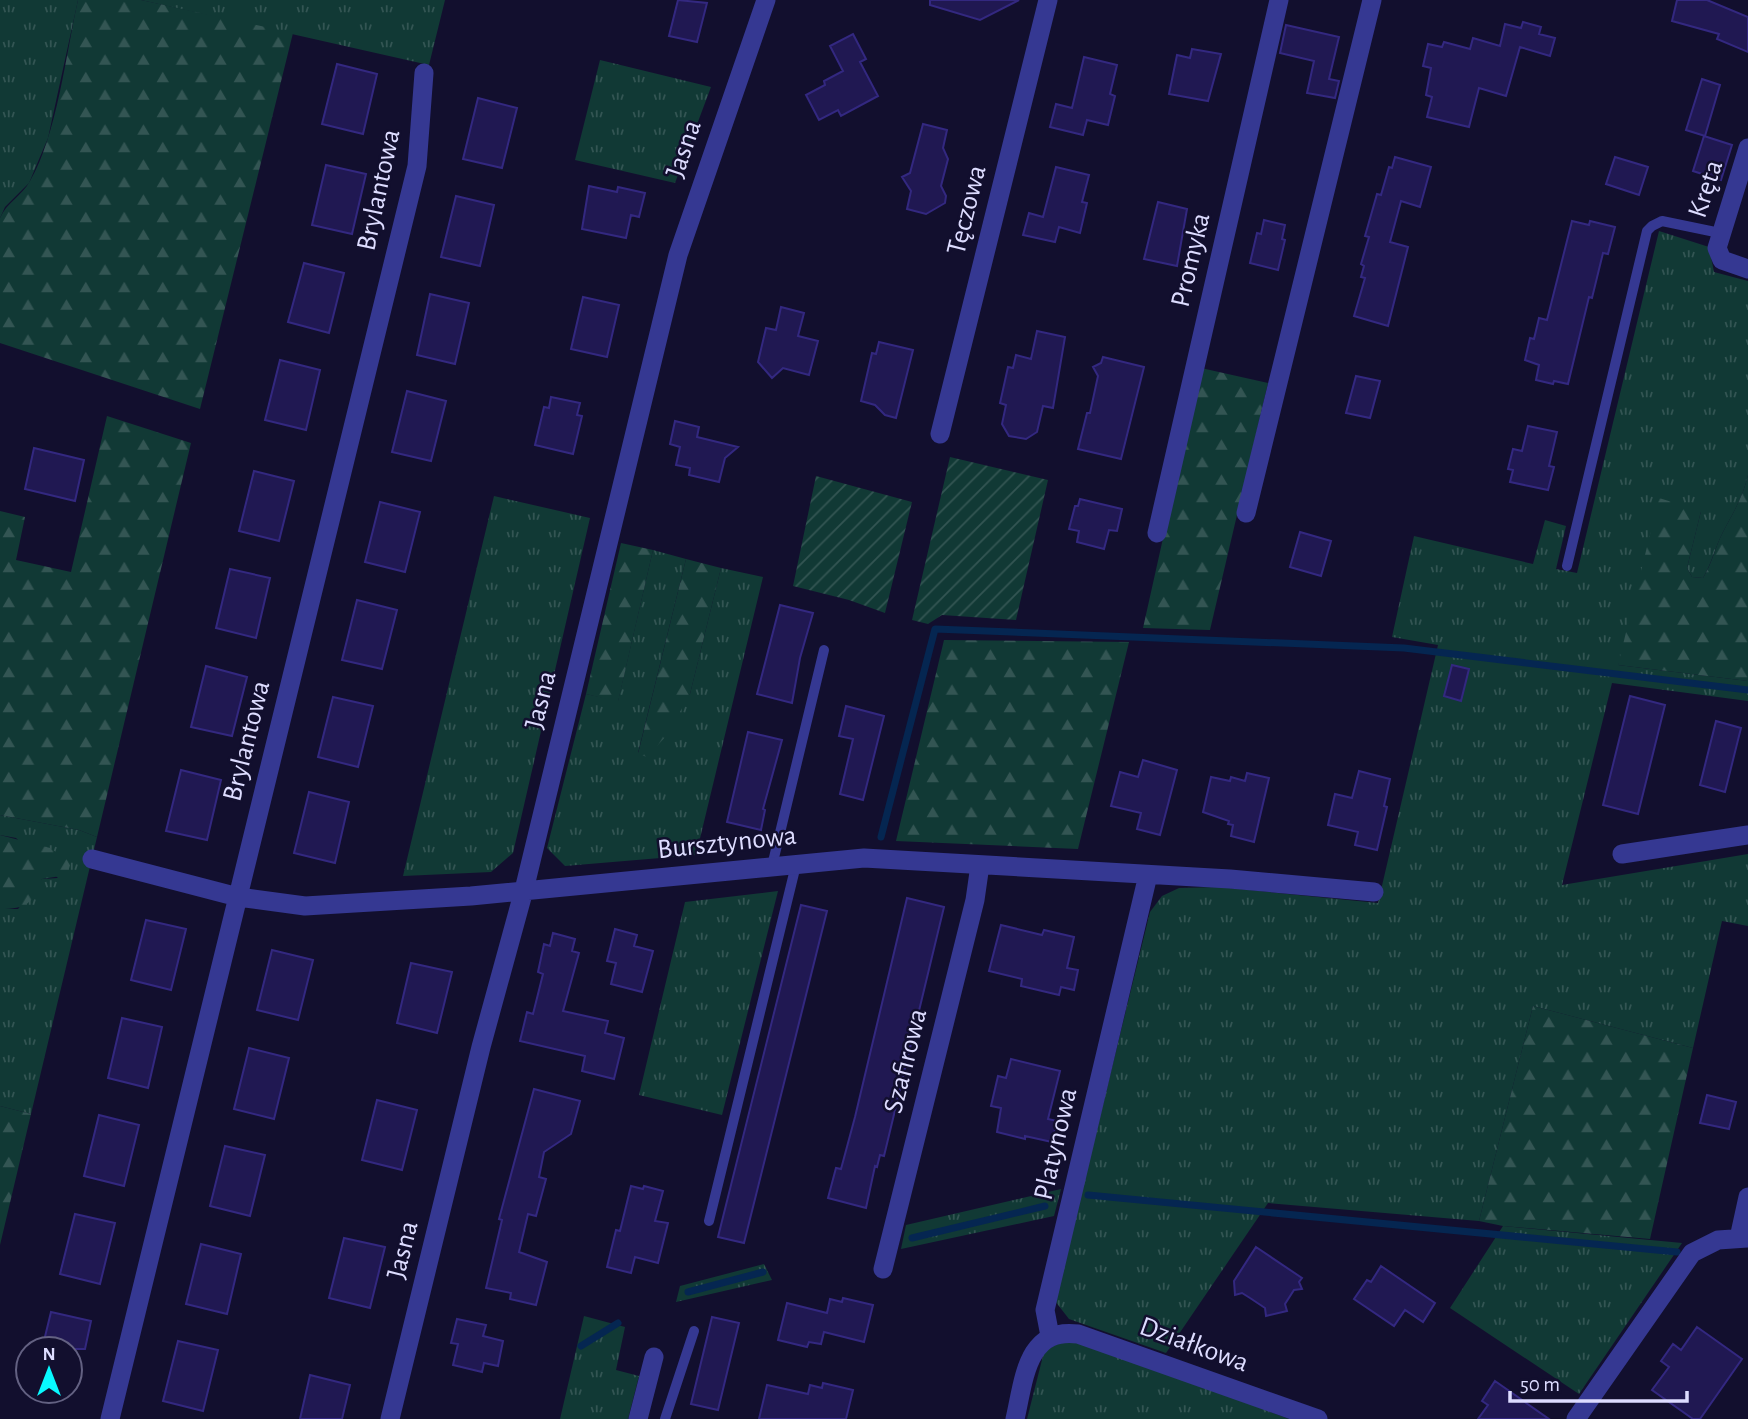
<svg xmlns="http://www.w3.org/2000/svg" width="1748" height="1419" font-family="'Alegreya Sans',sans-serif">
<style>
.grass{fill:url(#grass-tufts)}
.forest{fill:url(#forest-firs)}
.garden{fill:url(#garden-furrows)}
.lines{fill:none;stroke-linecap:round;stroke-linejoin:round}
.stream{stroke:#052651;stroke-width:7}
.building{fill:#201852;stroke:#332880;stroke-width:2}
.service{stroke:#353892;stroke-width:10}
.minor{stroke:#353892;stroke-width:19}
.labels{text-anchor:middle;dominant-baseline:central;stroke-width:5;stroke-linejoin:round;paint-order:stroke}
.street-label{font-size:28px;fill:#dddcff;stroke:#120f2e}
</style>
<defs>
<pattern id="grass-tufts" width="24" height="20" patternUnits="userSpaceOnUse" patternTransform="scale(1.75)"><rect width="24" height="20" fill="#113935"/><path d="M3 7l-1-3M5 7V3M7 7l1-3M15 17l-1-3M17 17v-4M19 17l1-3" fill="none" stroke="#335553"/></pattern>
<pattern id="forest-firs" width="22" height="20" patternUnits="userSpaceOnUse" patternTransform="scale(1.75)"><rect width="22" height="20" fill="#113935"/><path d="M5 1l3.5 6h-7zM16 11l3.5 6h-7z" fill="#335553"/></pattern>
<pattern id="garden-furrows" width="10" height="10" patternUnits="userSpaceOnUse" patternTransform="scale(1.75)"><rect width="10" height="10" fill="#113935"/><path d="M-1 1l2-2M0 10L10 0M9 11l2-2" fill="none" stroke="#335553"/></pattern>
</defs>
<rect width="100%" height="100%" fill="#120f2e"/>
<!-- grass -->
<path class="grass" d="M0,0H78L48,138L29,183L5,207L0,218Z
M141,0H445L429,65Z
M600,60L711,87L675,183L575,160Z
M1659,231L1709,247L1714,272L1748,281V475C1743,497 1733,513 1723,532C1715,547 1712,563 1703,578L1692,577L1687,568L1701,511L1618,665L1748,681V701L1612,683L1562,885L1748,854V926L1722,921L1693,1048L1533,1006L1479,1221L1268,1203L1166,1353L1069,1319L1055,1301L1150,912L1162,896L1179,888L1219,887L1378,903L1438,645L1392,637L1414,536L1533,564L1545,520L1566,526L1556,569L1577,573Z
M494,496L590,518L513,853L491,872L403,876Z
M653,550L686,559L638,753L690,694L721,568L763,577L696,855L565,866L547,848L586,694L618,701Z
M0,815L79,830L97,837L31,1114L0,1106V909H18L42,879L58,878L16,838L0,835Z
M778,891L722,1115L639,1095L685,902Z
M1061,1189L1054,1216L901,1249L906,1225Z
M1503,1226L1682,1243L1579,1394L1450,1308Z
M764,1264L772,1280L676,1302L680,1286Z
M584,1316L625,1327L616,1370L639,1376L628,1419H560Z
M1081,1339L1289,1419H1027L1044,1352L1062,1341Z"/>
<!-- forest -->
<path class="forest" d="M78,0H141L293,33L200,409L0,343V218C7,202 22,196 30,181C57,135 66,53 78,0Z
M1201,368L1268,383L1210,630L1143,628Z
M107,416L191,443L97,837L79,830L0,815V511L25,517L16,560L71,572Z
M1748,475V681L1618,665L1659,498L1701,511L1687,568L1692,577L1703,578C1712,564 1715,547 1723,532C1733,513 1743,497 1748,475Z
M621,543L653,550L618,702L586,694Z
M686,559L721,568L690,694L667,735L647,757L638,754Z
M944,640L1129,642L1078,849L896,841Z
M0,835L50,848L71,862L67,875L42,879C32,904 27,909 0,909Z
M1533,1006L1693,1048L1650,1239L1503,1226L1479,1221Z
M0,1106L31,1114L0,1245Z"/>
<!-- garden -->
<path class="garden" d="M950,457L1048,480L1016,620L942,615L928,624L912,620Z
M816,476L912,502L885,613L849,600L793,586Z"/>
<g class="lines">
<!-- stream -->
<path class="stream" d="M881,837L935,629L1404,648L1748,690
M1088,1195L1677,1252
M912,1238L1045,1206
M688,1292L763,1272
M581,1346L618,1323"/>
</g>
<!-- building -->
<path class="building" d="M678,0L707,3L697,42L669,36Z
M930,0H1019L980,20L930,5Z
M1677,0H1707L1748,17V52L1717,39L1719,34L1672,21Z
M1523,22L1541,27L1539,34L1555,38L1550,56L1520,47L1506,96L1479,88L1469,127L1427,117L1432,97L1426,95L1431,68L1423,66L1428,44L1442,47L1444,42L1470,49L1473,38L1500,46L1505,24L1521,28Z
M1286,25L1339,37L1329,79L1339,81L1335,98L1307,93L1314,61L1280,53Z
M853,34L866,59L860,62L878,96L841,116L838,110L819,120L806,95L825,85L824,81L843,71L830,46Z
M1192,49L1221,54L1208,101L1169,94L1177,55L1190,58Z
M1084,57L1117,65L1110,94L1115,96L1108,125L1087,120L1083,135L1050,127L1056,104L1072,108Z
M337,64L377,74L363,134L322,124Z
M1702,79L1720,85L1705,136L1686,130Z
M478,98L517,108L502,168L463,159Z
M923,124L947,130L943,148L948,159L941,186L946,196L945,203L926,214L907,209L911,191L902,177L910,173Z
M1704,136L1732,145L1721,180L1693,171Z
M1395,157L1431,167L1420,207L1401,201L1390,242L1408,247L1388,326L1354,316L1365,278L1361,277L1364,266L1361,264L1369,237L1365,236L1377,194L1381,195L1389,167L1392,168Z
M1615,157L1648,167L1639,195L1606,184Z
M326,165L366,174L352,234L312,225Z
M1056,167L1089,175L1082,202L1087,203L1080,233L1059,227L1055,242L1023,235L1029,213L1043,217Z
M589,186L617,192L618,187L645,193L639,217L631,215L626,238L582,229Z
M456,196L494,205L480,266L441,257Z
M1158,202L1187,209L1177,266L1144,259Z
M1264,220L1285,225L1282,239L1285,240L1278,270L1250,263L1257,233L1261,234Z
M1572,221L1589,225L1590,221L1615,227L1608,254L1603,253L1592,298L1589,297L1568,384L1554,381L1553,384L1536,380L1539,365L1525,360L1530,338L1534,339L1539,318L1547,320Z
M304,263L344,273L329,333L288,322Z
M430,294L469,303L455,364L417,355Z
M583,297L619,305L607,357L571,349Z
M781,307L804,313L798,336L818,341L809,375L783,368L772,378L758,362L766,328L776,330Z
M1037,331L1065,337L1053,408L1043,406L1037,432L1026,439L1009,436L1002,424L1006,405L1000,403L1008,367L1013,368L1016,355L1031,359Z
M879,342L913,350L896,418L885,415L875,405L861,401L872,353L876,354Z
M1103,357L1144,367L1121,459L1078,449L1087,413H1090L1098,376L1093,367L1101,363Z
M280,360L320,370L306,430L265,420Z
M1356,376L1380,381L1370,418L1346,413Z
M407,391L446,401L431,461L392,452Z
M551,397L580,403L577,415L582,416L573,454L535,445L544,407L549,408Z
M675,421L699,427L697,437L738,447L725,458L719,482L689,475L690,468L676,465L680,447L670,444Z
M1528,426L1557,432L1549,466L1554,467L1548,490L1510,482L1513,470L1508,469L1513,449L1522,451Z
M34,448L84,460L75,501L25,489Z
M254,471L294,481L279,541L239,531Z
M1080,499L1122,509L1117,531L1109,530L1104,549L1077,542L1079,531L1069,529L1075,506H1078Z
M380,502L420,512L405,572L365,562Z
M1300,532L1331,541L1321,576L1290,567Z
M230,569L270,578L256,638L216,628Z
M357,600L397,610L382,669L342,660Z
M780,605L813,613L800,658L792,703L757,694Z
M1452,665L1469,669L1461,701L1444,696Z
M206,666L247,677L232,736L191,727Z
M1630,696L1665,705L1638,814L1603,805Z
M333,697L373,706L358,767L318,757Z
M846,706L884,716L863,800L840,794L853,739L839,736Z
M1716,721L1741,728L1725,792L1700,785Z
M748,732L782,740L763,809L765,810L761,830L727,822Z
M1143,760L1177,770L1160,835L1137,829L1141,813L1111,806L1120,772L1138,777Z
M181,770L221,780L207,840L166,831Z
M1359,771L1390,779L1384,806L1387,807L1377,850L1355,845L1358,832L1328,825L1335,794L1352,798Z
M1247,773L1269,778L1254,842L1231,836L1233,825L1228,824L1229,821L1203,812L1211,777L1230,781L1231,777L1245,781Z
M309,792L349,802L335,863L294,853Z
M907,898L944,907L884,1156L880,1155L877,1167L875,1166L866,1208L828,1198L836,1168L841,1169L855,1117Z
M801,905L827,911L744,1243L718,1237Z
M146,920L186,929L171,990L131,980Z
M1001,925L1042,935L1044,930L1074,937L1067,968L1078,970L1074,990L1061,987L1059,995L1021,986L1022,979L989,971Z
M615,929L637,935L634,946L653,951L642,992L611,984L616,963L607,961Z
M553,933L575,939L572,951L579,953L563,1011L608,1021L605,1033L624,1038L614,1079L582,1071L585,1056L520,1041L527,1012L533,1014L543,974L538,972L544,944L550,946Z
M272,950L313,960L298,1020L257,1010Z
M411,963L452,972L437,1033L397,1023Z
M122,1018L162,1027L148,1088L108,1078Z
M249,1048L289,1058L274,1119L234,1109Z
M1011,1059L1060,1071L1048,1119L1057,1121L1052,1142L1025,1136V1139L997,1132L1001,1108L991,1106L998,1076L1006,1078Z
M534,1089L580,1101L571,1134L544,1152L539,1177L546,1179L536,1216L528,1214L519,1252L547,1262L536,1305L510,1299L511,1293L486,1288L502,1220L499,1219Z
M1707,1095L1736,1102L1729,1129L1700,1123Z
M377,1100L417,1110L402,1170L362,1160Z
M99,1115L139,1125L124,1186L84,1176Z
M225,1146L265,1155L250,1216L210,1206Z
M631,1186L643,1189L644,1186L663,1191L655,1221L668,1223L658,1263L635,1257L631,1273L607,1267L616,1230L620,1231Z
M75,1214L115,1223L100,1284L60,1274Z
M344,1238L385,1247L370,1308L329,1298Z
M201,1244L241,1254L227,1314L186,1304Z
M1256,1247L1302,1278L1299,1282L1302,1289L1294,1290L1285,1304L1287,1311L1266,1316L1265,1308L1250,1298L1242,1293L1235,1295L1234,1281Z
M1381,1266L1435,1303L1423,1322L1405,1310L1394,1326L1354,1299L1367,1280L1371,1282Z
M843,1298L873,1305L864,1342L824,1332L821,1344L809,1342L807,1347L778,1340L787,1303L827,1313L830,1299L842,1302Z
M51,1312L91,1321L85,1349H42Z
M712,1317L739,1323L718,1410L691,1404Z
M457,1319L486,1325L483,1336L503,1341L498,1366L484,1363L482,1372L453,1365L458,1344L451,1343Z
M1697,1327L1742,1359L1700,1419H1693L1652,1390L1669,1367L1661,1361L1673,1344L1681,1350Z
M178,1341L218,1350L203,1411L163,1401Z
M310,1375L350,1385L342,1419H300Z
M1495,1381L1549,1419H1478L1488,1405L1482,1401Z
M823,1383L853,1390L846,1419H759L767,1385L808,1394L810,1385L822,1388Z"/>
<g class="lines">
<!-- service -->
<path class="service" d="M1567,566L1647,231L1652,226L1662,221L1720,233
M772,866L824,650
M709,1221L796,865
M665,1419L694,1331"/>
<!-- minor -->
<path class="minor" d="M1748,148L1717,248L1722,260L1748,269
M940,434L1048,0
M1246,513L1372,0
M1157,533L1279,0
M1622,854L1748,835
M92,859L238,897L305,906L471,896L864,858L1230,879L1374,892
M1739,1238L1748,1197
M883,1269L975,900L980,865
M1050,1336L1045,1310L1148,875
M110,1419L417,166L424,73
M390,1419L481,1047L524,890L678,255L766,0
M638,1419L654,1357
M1015,1419C1024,1381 1026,1327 1078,1334L1318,1419
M1576,1419L1692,1253L1718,1240L1748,1238"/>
</g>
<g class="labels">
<!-- street labels -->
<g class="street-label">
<text transform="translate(684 149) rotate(-71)">Jasna</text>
<text transform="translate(1706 189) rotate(-72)">Kręta</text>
<text transform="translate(379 190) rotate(-78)">Brylantowa</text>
<text transform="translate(967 210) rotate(-76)">Tęczowa</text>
<text transform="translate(1191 260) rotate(-77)">Promyka</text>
<text transform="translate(541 700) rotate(-76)">Jasna</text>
<text transform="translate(247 741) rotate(-76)">Brylantowa</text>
<text transform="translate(727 843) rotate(-6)">Bursztynowa</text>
<text transform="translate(906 1061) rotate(-76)">Szafirowa</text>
<text transform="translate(1056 1144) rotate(-77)">Platynowa</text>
<text transform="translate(403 1250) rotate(-76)">Jasna</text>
<text transform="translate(1194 1345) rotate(20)">Działkowa</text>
</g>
</g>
<!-- north arrow -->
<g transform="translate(49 1370)"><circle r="33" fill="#120f2e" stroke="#636182" stroke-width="2"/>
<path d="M0-5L12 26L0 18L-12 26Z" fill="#08f9ff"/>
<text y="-10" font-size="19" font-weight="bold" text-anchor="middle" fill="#dddcff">N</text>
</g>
<!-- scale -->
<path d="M1510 1391v10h177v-10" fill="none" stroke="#dddcff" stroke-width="3.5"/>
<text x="1520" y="1391" font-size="21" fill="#dddcff" stroke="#120f2e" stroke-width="5" paint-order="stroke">50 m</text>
</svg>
